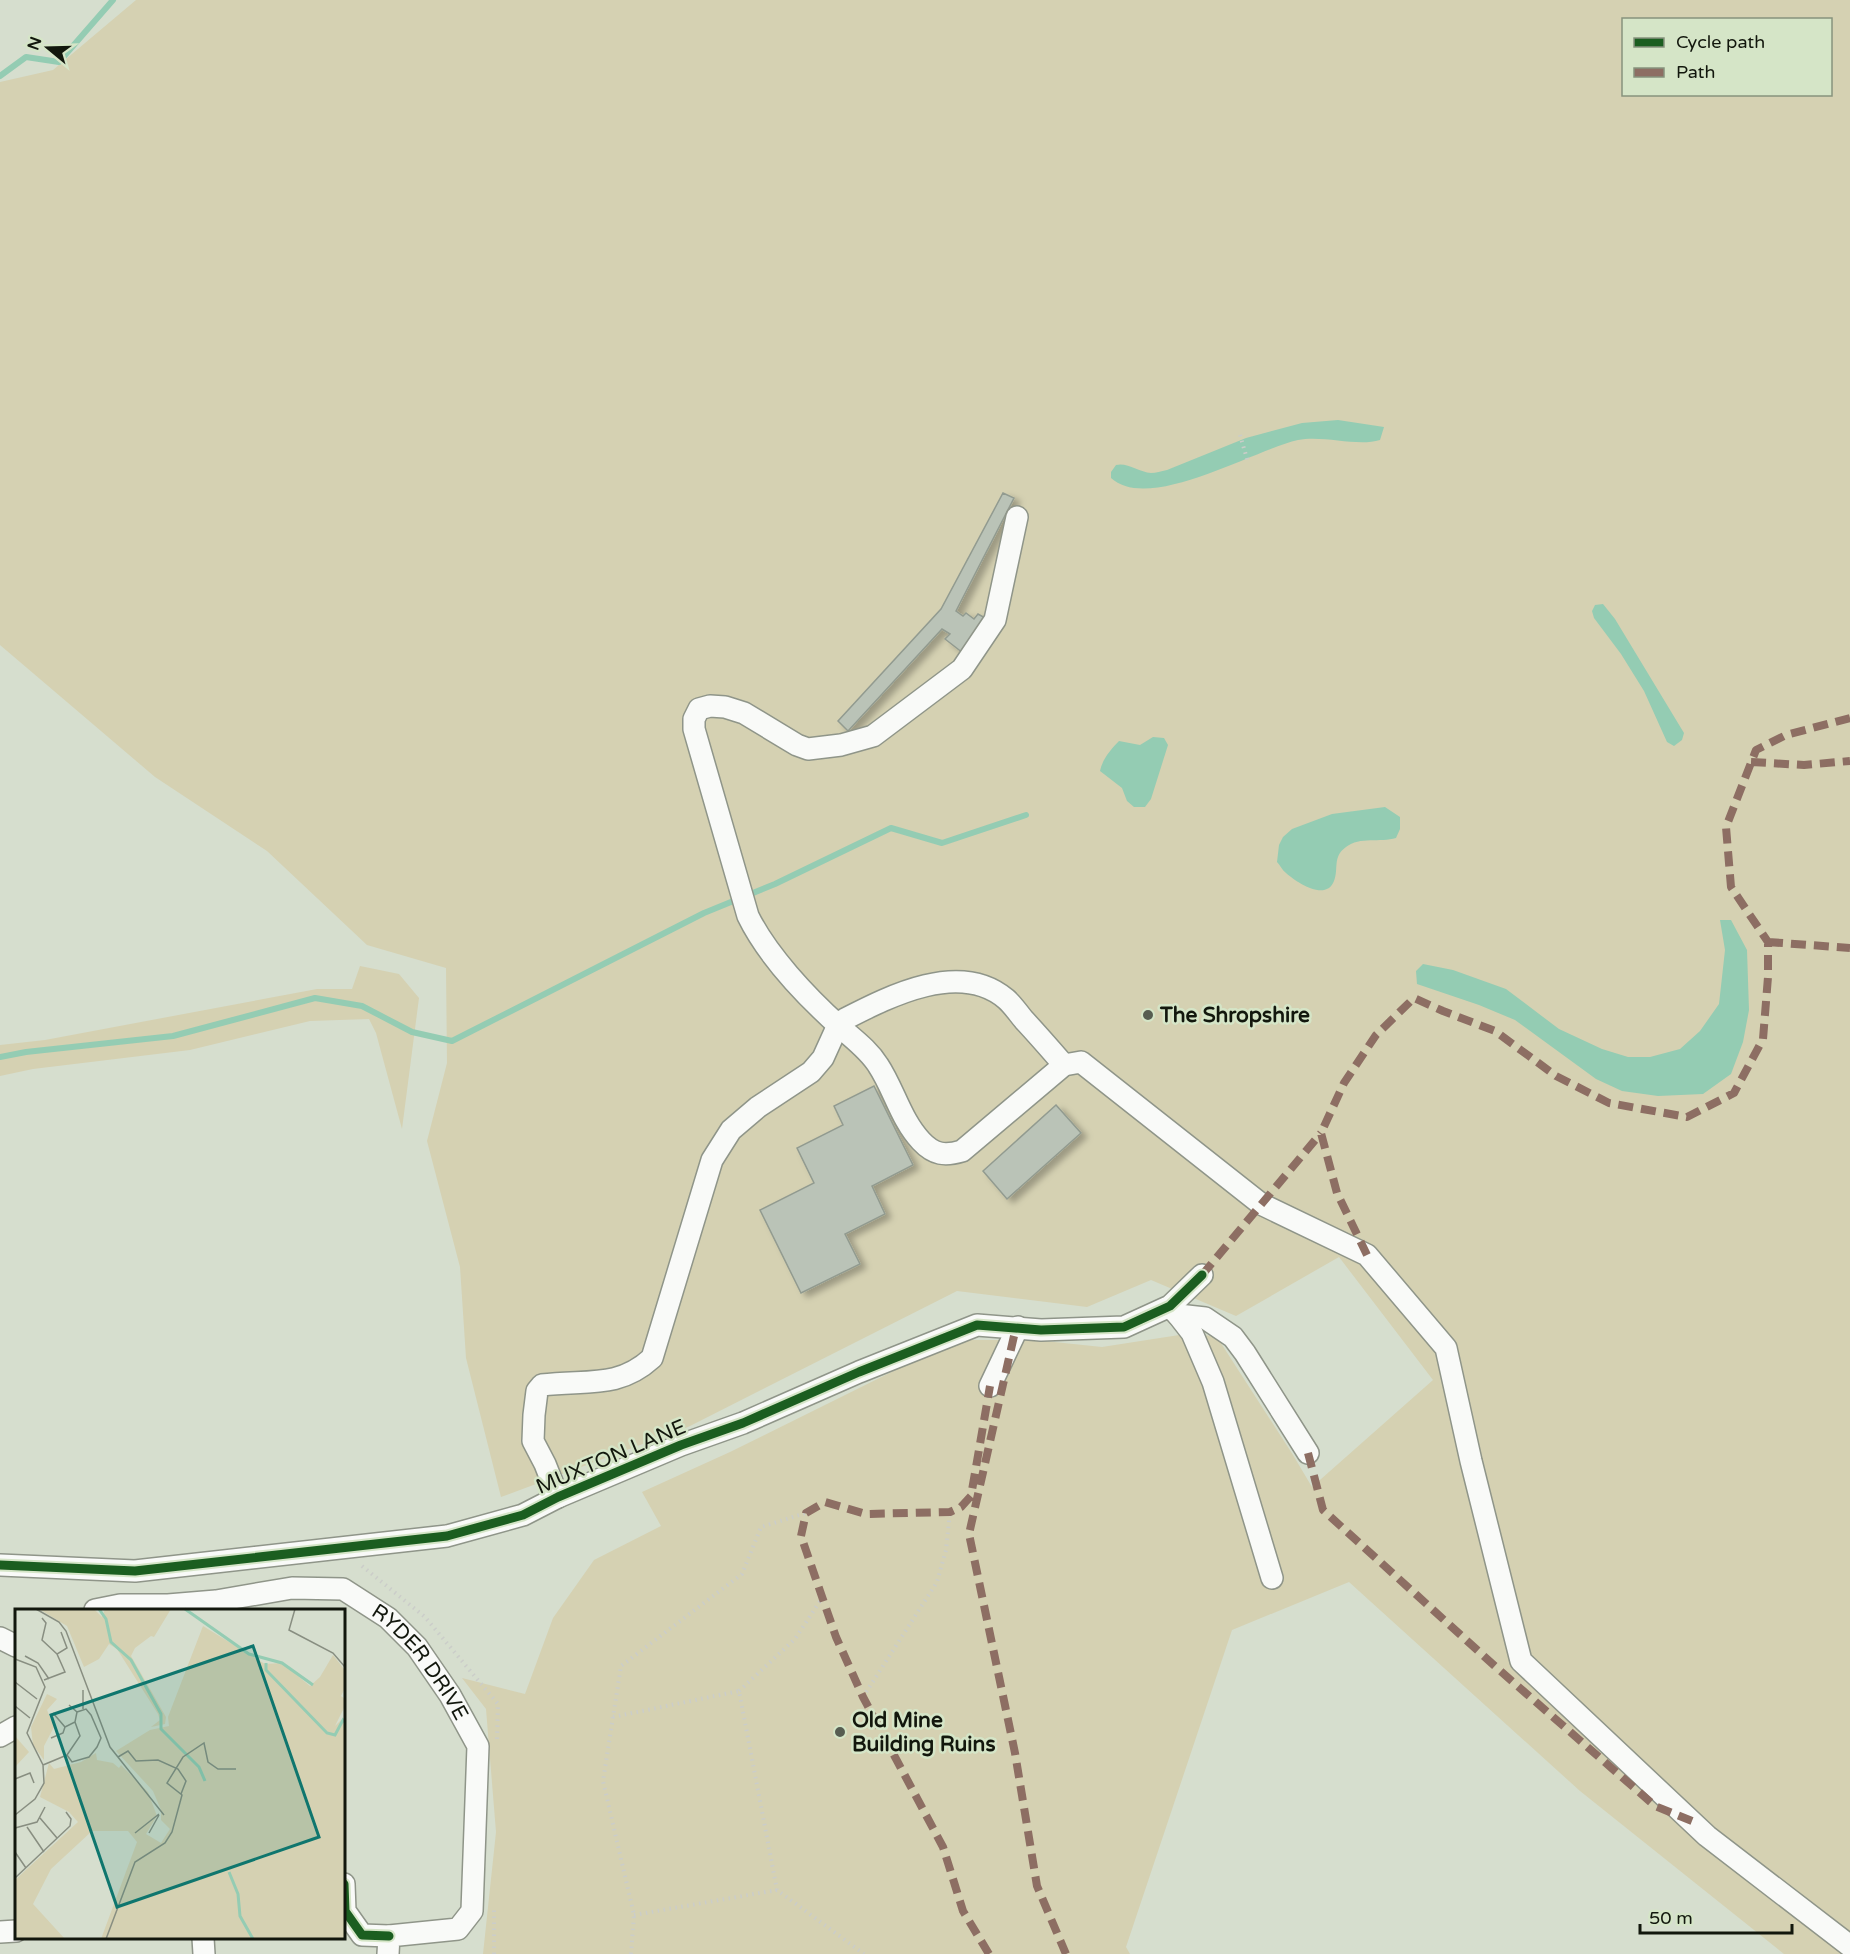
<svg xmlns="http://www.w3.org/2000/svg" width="1850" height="1954" font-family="'Varela Round',sans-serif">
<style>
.green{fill:#d5d1b2;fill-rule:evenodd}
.water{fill:#94ccb3}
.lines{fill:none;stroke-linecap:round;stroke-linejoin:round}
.stream{stroke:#94ccb3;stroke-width:6}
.building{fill:#bac3b7;stroke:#929b90;stroke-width:1.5;filter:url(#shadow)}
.minor-casing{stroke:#8f9589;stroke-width:24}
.path{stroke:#cbcdc9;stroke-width:4;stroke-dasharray:1.5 4.5;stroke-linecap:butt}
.minor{stroke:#f9faf8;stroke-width:21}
.quiet{stroke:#8d6e63;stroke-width:8;stroke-dasharray:15 8;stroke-linecap:butt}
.cycleway-casing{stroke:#d5e5c7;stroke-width:13}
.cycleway{stroke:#1b5e20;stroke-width:9}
.poi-dot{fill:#575d51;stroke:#d5e5c7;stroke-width:2}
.labels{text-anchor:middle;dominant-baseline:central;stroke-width:5;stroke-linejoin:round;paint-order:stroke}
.poi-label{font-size:21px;font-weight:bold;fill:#12170d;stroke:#d5e5c7;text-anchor:start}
.street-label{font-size:21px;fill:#12170d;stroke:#d5e5c7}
.inset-river{fill:none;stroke:#94ccb3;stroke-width:3}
.inset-road{fill:none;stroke:#888e81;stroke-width:1.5}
.view{fill:#0f766e;fill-opacity:0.15;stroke:#0f766e;stroke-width:3}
.inset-edge{fill:none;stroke:#12170d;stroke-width:3}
</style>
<defs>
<filter id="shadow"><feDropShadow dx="6" dy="4" stdDeviation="3" flood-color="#0004"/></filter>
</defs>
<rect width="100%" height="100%" fill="#d6dece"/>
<!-- green -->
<path class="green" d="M136,0H1850V1954H1784L1580,1791L1349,1582L1232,1630L1126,1947L1130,1954H483L496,1832L486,1709L462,1678L525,1694L553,1618L594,1560L661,1526L642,1492L730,1452L956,1340H1035L1102,1347L1192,1333L1217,1337L1293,1455L1312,1487L1433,1380L1339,1257L1236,1316L1151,1280L1087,1307L957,1291L688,1427L501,1497L466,1358L460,1267L427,1141L447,1063L446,968L367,945L267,851L155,777L0,645V82L53,70ZM1624,20H1830V94H1624Z
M360,966L399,974L419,998L402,1129L376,1033L369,1019L310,1021L190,1050L33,1069L0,1076V1045L45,1040L317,989H352Z"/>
<!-- water -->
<path class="water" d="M1338,420L1384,427L1380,440C1357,447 1324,435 1298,440C1253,450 1149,513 1111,478V472L1116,465C1127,462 1139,472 1151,473C1156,473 1161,471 1167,470L1246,438L1302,423Z
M1603,604L1615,619L1684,733L1682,740L1674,746L1667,742L1644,691L1621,654L1594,618L1592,611L1595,605Z
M1153,737L1164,738L1168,745L1151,799L1145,807H1134L1127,801L1122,788L1100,771C1102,760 1111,749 1119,741L1140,745Z
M1385,807L1400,817V829L1396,838C1380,843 1360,836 1346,847C1332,857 1339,869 1334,881C1326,902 1296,882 1286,873C1282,870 1280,865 1277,862L1279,845L1283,837L1292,829L1332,814Z
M1720,920H1731L1747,950L1749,1010L1743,1042L1731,1074L1703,1094L1658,1096L1622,1091L1596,1079L1515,1020L1479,1005L1417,984L1416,971L1423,964L1453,970L1506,989L1559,1029L1602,1049L1628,1057H1650L1680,1049L1700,1031L1719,1004L1725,950Z"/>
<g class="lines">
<!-- stream -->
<path class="stream" d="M0,76L26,57L59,62L113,0
M0,1057L26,1052L173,1036L315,998L362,1006L412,1032L452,1041L704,913L775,884L891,828L942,843L1026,815"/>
</g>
<!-- building -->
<path class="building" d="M1003,493L1014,498L956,611L963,616L966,613L974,619L978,614L987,619L963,653L945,639L950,634L942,629L848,731L838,721L941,609Z
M874,1086L913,1165L872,1186L885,1214L845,1234L860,1264L801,1293L760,1210L814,1183L797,1148L843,1125L834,1106Z
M1056,1105L1081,1133L1007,1199L983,1171Z"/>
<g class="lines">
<!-- minor casing -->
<g class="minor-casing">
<g id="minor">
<path d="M1017,517L995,620L962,669L873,736L841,745L808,749L797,745L744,713L725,707L710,706L699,709L694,719V729L748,916C767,955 807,997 839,1026C852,1038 868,1049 878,1065C894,1089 901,1120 921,1141C934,1155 945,1156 962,1151L1064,1065L1081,1062L1261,1204L1367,1255L1446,1348L1471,1461L1521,1661L1707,1836L1850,1946"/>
<path d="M1172,1309L1178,1315L1205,1318L1233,1337L1245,1353L1308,1453"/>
<path d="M1178,1315L1192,1333L1213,1382L1272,1578"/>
<path d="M990,1386L1018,1327"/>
<path d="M558,1497L545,1464L533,1441L534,1415L537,1391L542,1385C584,1379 617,1390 652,1358L712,1160L731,1130L758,1107L811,1072L823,1058L838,1025L845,1019C890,996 960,960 1006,999C1013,1005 1018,1013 1024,1020C1038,1035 1051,1050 1064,1065"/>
<path d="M0,1565L135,1571L447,1536L523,1515L558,1497L681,1445L743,1423L859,1372L977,1325L1041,1330L1124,1327L1170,1306L1202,1275"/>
<path id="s1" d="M95,1610L120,1605H168L216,1601L292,1588L343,1589L388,1618L417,1647L450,1695L478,1746L472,1911L458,1929L389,1936L388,1954"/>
<path d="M0,1638L16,1646"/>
<path d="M0,1736L16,1727"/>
<path d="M344,1884L345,1911L362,1935L389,1936"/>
<path d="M0,1932L16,1931"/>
<path d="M203,1938L204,1954"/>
</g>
</g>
<!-- path -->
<path class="path" d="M1240,435L1248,462
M362,1566L425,1617L498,1704L497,1739
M739,1691L795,1639L822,1598
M863,1697L937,1582L946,1550L950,1512
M613,1717L739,1691L777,1890L864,1954
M634,1915L777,1890
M494,1954V1908
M631,1954L634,1915L603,1781L621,1666L742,1574L761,1527L806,1513"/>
<!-- minor -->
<use href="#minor" class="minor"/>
<!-- quiet -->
<path class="quiet" d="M1751,762L1804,765L1850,761
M1768,942L1850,948
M1367,1255L1337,1193L1321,1133L1344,1083L1376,1035L1414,998L1443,1011L1495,1031L1556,1076L1609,1103L1687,1117L1734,1093L1763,1039L1768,977V942L1731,887L1726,827L1756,750L1786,735L1850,718
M1202,1275L1321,1133
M1014,1336L969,1534L1015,1753L1037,1886L1066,1954
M1308,1453L1323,1510L1497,1668L1655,1806L1692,1821
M989,1954L963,1911L943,1847L863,1697L836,1637L801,1536L806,1513L825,1502L866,1514L950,1512L961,1507L971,1496L990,1386"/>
<!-- cycleway casing -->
<g class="cycleway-casing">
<path id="cycleway" d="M0,1565L135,1571L447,1536L523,1515L558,1497L681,1445L743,1423L859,1372L977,1325L1041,1330L1124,1327L1170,1306L1202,1275
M344,1884L345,1911L362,1935L389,1936"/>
</g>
<!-- cycleway -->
<use href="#cycleway" class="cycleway"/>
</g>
<!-- markers -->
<g class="poi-dot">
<circle cx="1148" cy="1015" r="6"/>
<circle cx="840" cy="1732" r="6"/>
</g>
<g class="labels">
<!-- poi labels -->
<g class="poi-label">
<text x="1160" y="1015">The Shropshire</text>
<text x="852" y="1720">Old Mine<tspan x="852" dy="24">Building Ruins</tspan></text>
</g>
<!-- street labels -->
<g class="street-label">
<text transform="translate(611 1457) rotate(-23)">MUXTON LANE</text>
<text stroke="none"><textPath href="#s1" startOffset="358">RYDER DRIVE</textPath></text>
</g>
</g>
<!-- overview -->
<g transform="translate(15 1609)">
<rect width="330" height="330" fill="#d6dece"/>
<path d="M24,0H79L87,8L90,0H156L139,28L136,27L120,39L116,47L151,108L150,115L136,118L145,111L143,105L102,40L94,35L84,50L69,58L52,17ZM188,17L250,55L267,54L295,77L305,68L318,46L329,60L330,79L326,87L330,90V97L320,117L326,111L330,114V330H86L122,233L113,222H77L36,260L18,295L50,330H0V271L63,213L54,203L25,188L34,154L39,160L66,153L81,144L82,151L98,154L104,159L106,156L133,183L142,207L131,225L146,234L155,220L146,211V201L138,182L101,142L135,121L154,117L153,108ZM32,85L42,90L32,101L39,118L29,137V151L18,136L16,118ZM0,127L14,143L0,158Z" fill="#d5d1b2"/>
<path class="inset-river" d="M84,0L91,10L96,33L116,51L146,105V120L184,158L190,172M170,0L234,45L267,54L298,76M251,54V61L312,124L320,126L328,111L330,113M214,263L223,285L225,307L238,330"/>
<path class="inset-road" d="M21,0L44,13L51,22L95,138L149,206M280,0L274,21L318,44L330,58M27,9L31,14L27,31L42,45M10,47L23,54L34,70M0,50L21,58L30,78L12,124L28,156L29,174L20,190L0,206M29,71L50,63L42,45L52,39L46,23M0,73L22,90M68,81V100M0,97L15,109M38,104L50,118L60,113L62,103L54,96M36,129L48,124L50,118M52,146L65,127L60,113M103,148L113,142L121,152L143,151L163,160L171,172L166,185M28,156L52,146L57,153L74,148L82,138L86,129L76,106L71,100L62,103M0,170L15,164L19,174M25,209L42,229M12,218L29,243M0,219L22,213L30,198M120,224L144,205M134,224L144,206M0,243L11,259M0,269L55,217L56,210L51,203M91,330L120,253L150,234L157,223L167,186L152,174L168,148L189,134L193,153L203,160H221"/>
<path class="view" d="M238,37L304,228L102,298L36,106Z"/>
<rect width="330" height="330" class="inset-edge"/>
</g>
<!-- legend -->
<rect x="1622" y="18" width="210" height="78" fill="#d5e5c7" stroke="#87937d" stroke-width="1.5"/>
<rect x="1634" y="38" width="30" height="9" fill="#1b5e20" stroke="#87937d" stroke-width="1.5"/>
<text x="1676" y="48" font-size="18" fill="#12170d">Cycle path</text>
<rect x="1634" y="68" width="30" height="9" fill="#8d6e63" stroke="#87937d" stroke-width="1.5"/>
<text x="1676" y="78" font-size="18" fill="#12170d">Path</text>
<!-- north arrow -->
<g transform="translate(48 48) rotate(289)" stroke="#d5e5c7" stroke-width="4.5" paint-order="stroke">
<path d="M0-4.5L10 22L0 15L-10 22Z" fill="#12170d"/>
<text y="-9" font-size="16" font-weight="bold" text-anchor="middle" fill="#12170d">N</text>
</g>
<!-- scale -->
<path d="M1640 1924v9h152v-9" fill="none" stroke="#12170d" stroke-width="3"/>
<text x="1649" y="1924" font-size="18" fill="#12170d" stroke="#d5e5c7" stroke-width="4.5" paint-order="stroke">50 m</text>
</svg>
